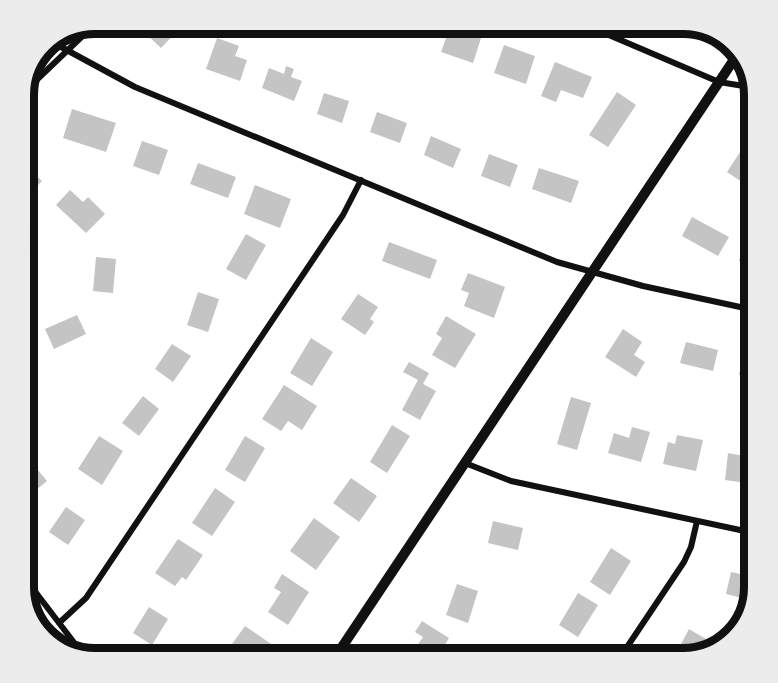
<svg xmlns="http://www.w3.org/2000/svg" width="778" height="683" font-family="Manrope,sans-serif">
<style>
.building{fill:#c4c4c4}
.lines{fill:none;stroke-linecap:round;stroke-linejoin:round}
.minor{stroke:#111;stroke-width:6}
.tertiary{stroke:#111;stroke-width:10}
.rim{fill:none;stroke:#111;stroke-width:8}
</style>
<rect width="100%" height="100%" fill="#fff"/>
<!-- building -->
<path class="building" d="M153,24H184L161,48L145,33Z
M393,24H428L424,35Z
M451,24H459L483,32L473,63L441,52Z
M217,38L239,46L235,56L247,60L240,81L206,69Z
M504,45L535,56L526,84L494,73Z
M555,62L592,77L583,98L561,90L556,102L541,96Z
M286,66L294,69L291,77L302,81L294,101L262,88L269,68L284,74Z
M617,92L636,105L608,147L589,135Z
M324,93L349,101L342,123L317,114Z
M72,109L116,123L106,152L63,138Z
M377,112L407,123L400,143L370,132Z
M752,134L754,135V170L745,184L727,172Z
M431,136L461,149L453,168L424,155Z
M142,141L168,150L159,175L133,166Z
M489,154L518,165L510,187L481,176Z
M198,163L236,177L228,198L190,184Z
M24,165L42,181L27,196L24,193Z
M539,168L579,181L571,203L532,189Z
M255,185L291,199L280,228L244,214Z
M70,190L83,202L88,197L105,214L86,233L56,205Z
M692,217L729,237L718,256L682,236Z
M246,234L266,245L246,280L226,269Z
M745,237L754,240V265L739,261Z
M389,242L437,260L430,279L382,261Z
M96,257L116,259L113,293L93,291Z
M468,273L505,287L494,318L464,306L469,293L461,290Z
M198,292L219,299L208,332L187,325Z
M358,294L378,307L370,319L374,322L365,335L341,319Z
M77,315L86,334L54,349L45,329Z
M446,316L476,334L455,368L432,355L442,338L436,334Z
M623,329L642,342L634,355L645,362L636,377L605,357Z
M311,338L333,352L312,386L290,373Z
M686,342L718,350L713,371L680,363Z
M172,344L191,356L173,382L155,369Z
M743,354L754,355V378L739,375Z
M409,362L429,373L423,384L436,391L420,420L402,410L418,380L403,372Z
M284,385L317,406L302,430L288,421L281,431L262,419Z
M143,396L159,409L139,436L122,423Z
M571,397L591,403L577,450L557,444Z
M392,425L410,436L387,473L370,462Z
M632,427L650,432L641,462L608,453L614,433L629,438Z
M677,435L703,440L696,471L663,464L668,442L675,444Z
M99,436L123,451L102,485L78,469Z
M245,436L265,448L245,482L225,470Z
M728,453L745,456V462L754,463V484L725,480Z
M32,463L47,481L24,500V467L26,469Z
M351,478L377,496L359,522L333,503Z
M215,488L235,502L212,536L192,523Z
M66,507L85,520L68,545L49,532Z
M314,518L340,537L316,570L290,551Z
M493,521L523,528L518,550L488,543Z
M178,539L203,555L186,580L182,577L175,586L155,573Z
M611,548L631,561L610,595L590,582Z
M731,572L754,577V591L750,600L726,594Z
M282,574L309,592L288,625L268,612L281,592L274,588Z
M457,584L478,591L468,623L446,615Z
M578,593L598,605L578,637L559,625Z
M149,607L168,619L152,645L133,633Z
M422,621L449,638L436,659H408L423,637L415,632Z
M245,626L280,650L274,659H231L234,655L227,651Z
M689,629L711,642L707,649L678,659L674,657Z
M541,645L557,649L554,659H537Z"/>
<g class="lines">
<!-- minor -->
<path class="minor" d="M583,24L719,82L750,87
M50,41L135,87L557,262L643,286L754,310
M24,92L94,25
M24,261L29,267
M465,463L511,481L754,533
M24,577L82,653
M59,623L86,598L343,215L361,180
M619,659L684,562L691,547L697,521"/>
<!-- tertiary -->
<path class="tertiary" d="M334,659L737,55"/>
</g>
<!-- crop -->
<path d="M0 0H778V683H0ZM95 34H683A61 61 0 0 1 744 95V587A61 61 0 0 1 683 648H95A61 61 0 0 1 34 587V95A61 61 0 0 1 95 34Z" fill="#ececec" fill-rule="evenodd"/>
<path class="rim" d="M95 34H683A61 61 0 0 1 744 95V587A61 61 0 0 1 683 648H95A61 61 0 0 1 34 587V95A61 61 0 0 1 95 34Z"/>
</svg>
